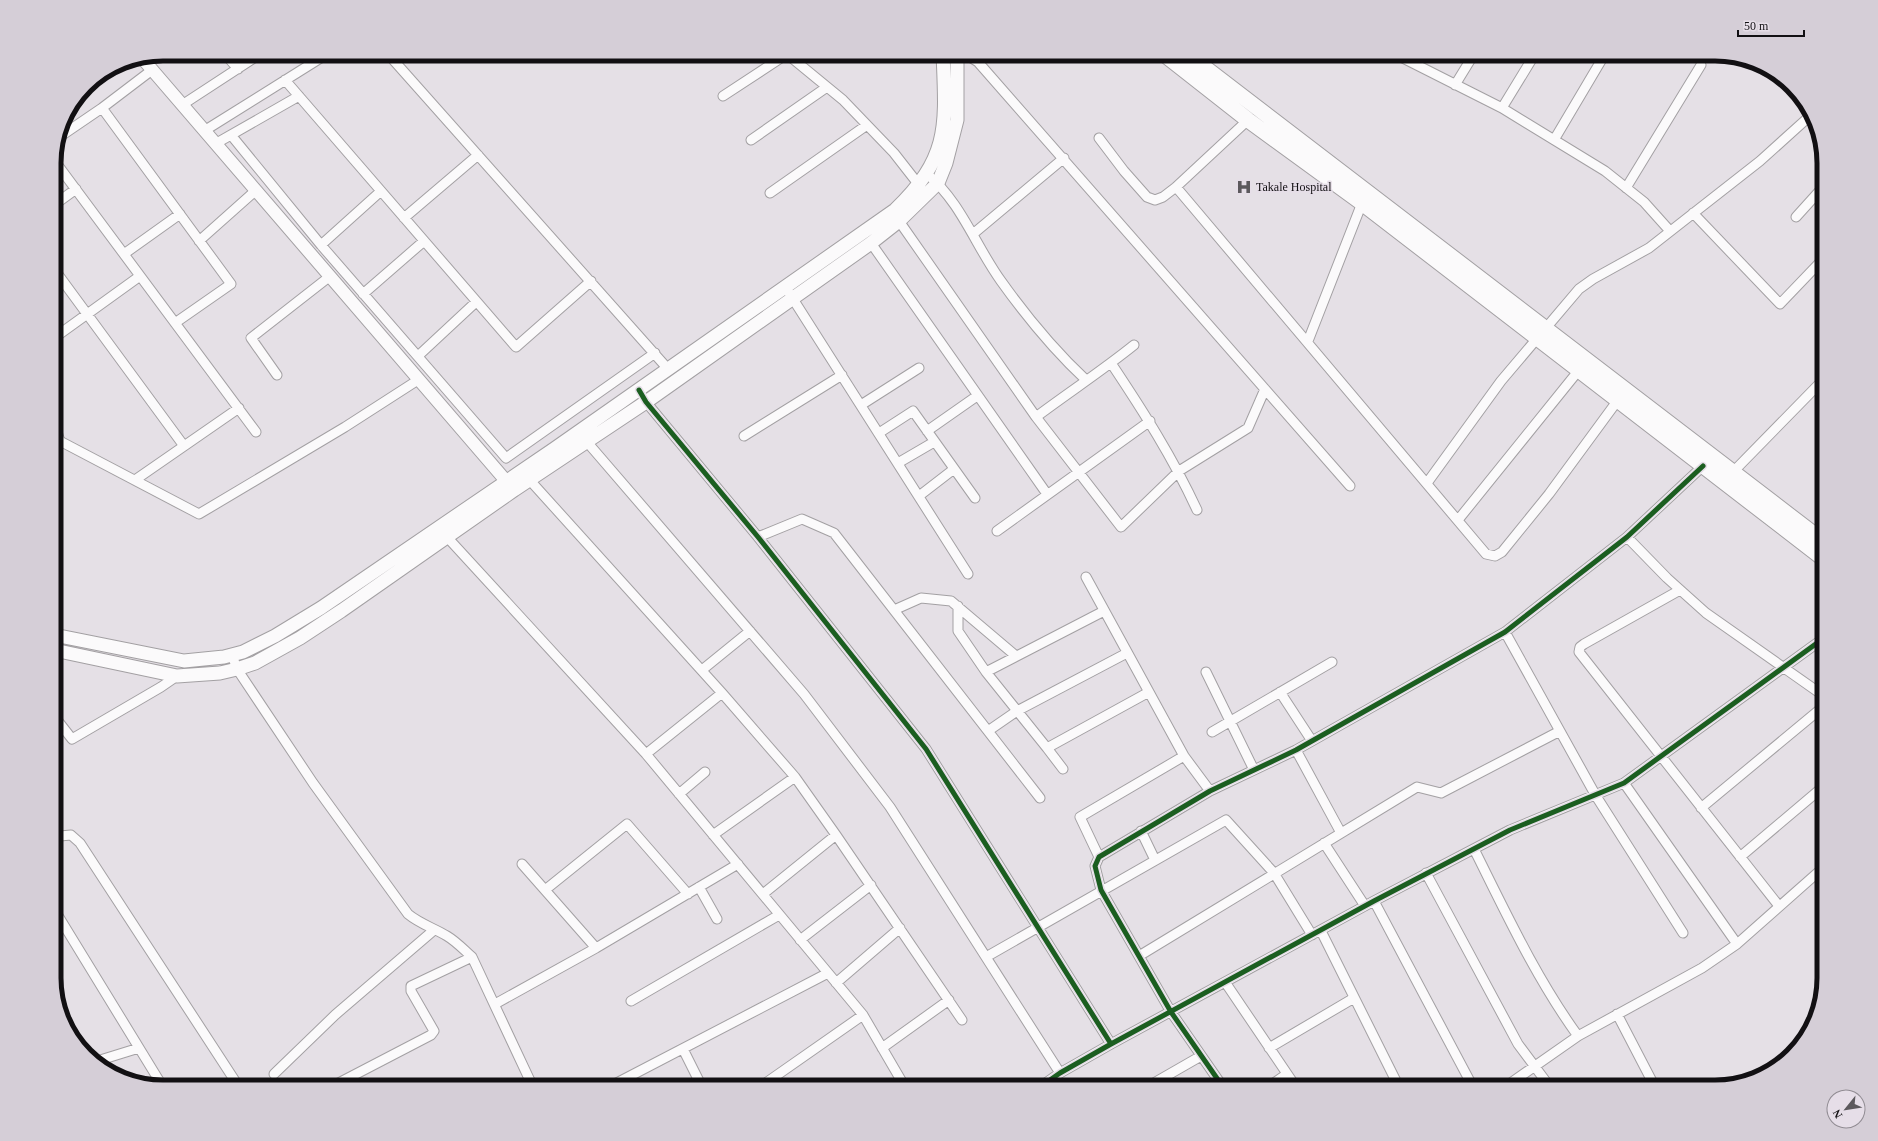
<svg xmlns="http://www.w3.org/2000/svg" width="1878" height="1141" font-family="'Times New Roman',serif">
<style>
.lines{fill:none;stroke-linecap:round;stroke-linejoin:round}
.minor-casing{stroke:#a3a0a3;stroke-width:11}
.tertiary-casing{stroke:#a3a0a3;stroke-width:14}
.secondary-casing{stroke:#a3a0a3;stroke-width:15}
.primary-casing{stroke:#a3a0a3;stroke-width:17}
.minor{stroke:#fbfafb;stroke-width:9}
.tertiary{stroke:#fbfafb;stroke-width:12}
.secondary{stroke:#fbfafb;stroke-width:13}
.primary{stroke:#fbfafb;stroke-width:15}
.cycleway-casing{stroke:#e6dee8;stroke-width:8}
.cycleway{stroke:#1b5e20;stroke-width:5}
.labels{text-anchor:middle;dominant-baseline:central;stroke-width:3;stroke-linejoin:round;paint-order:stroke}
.poi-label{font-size:12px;fill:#121013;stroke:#e6dee8;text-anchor:start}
.rim{fill:none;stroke:#121013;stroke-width:5}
</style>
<rect width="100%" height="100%" fill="#e5e0e6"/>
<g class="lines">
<!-- minor casing -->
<g class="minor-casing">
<path id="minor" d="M225,54L238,69
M388,54L668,369
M787,54L843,100L894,153L919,185
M965,54L978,62L1350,486
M1395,54L1502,108L1605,171L1644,202L1670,231
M285,80L516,347L591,281
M1455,85L1474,54
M723,96L787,54
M182,105L260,54
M102,108L231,284L175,323
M1502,108L1535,54
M204,131L327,54
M231,135L321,245L506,458L655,353
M58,138L102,108L152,70
M1099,138L1124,171L1147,197L1155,200L1163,197L1176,187L1248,120
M751,140L827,87
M1554,140L1605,54
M215,144L299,96
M54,160L256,432
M927,174C961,202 975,245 1001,281C1026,316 1054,350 1086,380
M1176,187L1486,554L1495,556L1502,552L1549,494L1618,400
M1626,188L1701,65
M770,193L867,125
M54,205L76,189
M1693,213L1780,304L1824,258
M1796,217L1824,186
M404,218L478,155
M899,221L1036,417L1121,527L1179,471L1248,428L1265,389
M973,234L1064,158
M199,241L255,191
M871,243L1047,494
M321,245L381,191
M124,254L180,214
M54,269L184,446
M786,288L968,574
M363,294L424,241
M54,338L140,276
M1308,341L1362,203
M418,356L476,302
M1111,363C1143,411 1173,458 1197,510
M277,375L251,338L329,277
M639,390L646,402L758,537L926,749L1111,1044
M861,405L919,368
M1036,417C1068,393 1103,370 1134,345
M927,431L977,396
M879,433L913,411L975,498
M744,436L842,375
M58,440L199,514L345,427L418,380
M587,442L804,694L890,807L1060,1073
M898,463L934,442
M1732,473L1824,379
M526,476L722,693L795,777L836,835L962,1020
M135,480L239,408
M1427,483L1501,381L1579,289L1593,279L1649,248L1760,161L1811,115
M919,496L954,469
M1458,520L1579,370
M997,531L1150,421
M447,537L646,754L863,1015L905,1087
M758,537L802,519L834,533L1040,798
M1627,537L1667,578L1706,613L1824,696
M1086,577L1184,756L1210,791
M1680,590L1584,644L1580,647L1579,652L1779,906
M958,606V631L986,672
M894,610L921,598L951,601L1016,656
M1104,611L986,672L1047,748L1149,692
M1505,632L1596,796L1683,933
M232,655L237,669L313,783L408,914C420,924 434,928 447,936C457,942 464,950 472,957L533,1087
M702,670L750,631
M1206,672L1254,770
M1280,692L1312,741
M54,716L72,739L161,687L177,676
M988,731L1017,711L1127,653
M1212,732L1332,662
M1047,748L1063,769
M1296,750L1341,833
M646,754L722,693
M1624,783L1737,944
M679,794L705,772
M1701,808L1824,706
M54,827L60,836
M1141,831L1155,860
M713,835L795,777
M54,840L60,836L71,835L80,843L239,1087
M1324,843L1365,906
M1474,849C1506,913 1536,978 1578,1036
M1099,857L1080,817L1184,756
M1740,857L1824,786
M522,864L596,948L738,864
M1426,873L1518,1044L1550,1087
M699,887L717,919
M545,890L627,824L688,894
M763,894L836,835
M1374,901L1473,1087
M54,909L163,1087
M1321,931L1399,1087
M800,940L871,885
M1139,956L1417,787L1441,793L1560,731
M986,957L1226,820L1274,873L1312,935
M1225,982L1296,1087
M836,983L900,928
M631,1001L779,915
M495,1004L596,948
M1617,1014L1655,1087
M882,1048L949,1000
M1269,1048L1354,998
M683,1049L702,1087
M97,1061L139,1048
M274,1074L335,1015L434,930
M331,1087L431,1035L434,1031L411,991V986L472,957
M609,1087L828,973
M760,1087L863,1015
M1040,1087L1060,1073L1111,1044L1374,901L1510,830L1624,783L1824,638
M1147,1087L1201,1056
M1223,1087L1171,1012L1101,890L1095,866L1099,857L1210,791L1296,750L1505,632L1627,537L1703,466
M1268,1087L1287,1074
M1505,1087L1578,1036L1702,968L1737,944L1824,867"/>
</g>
<!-- tertiary casing -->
<g class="tertiary-casing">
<path id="tertiary" d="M142,58L513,489
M54,427L58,440L54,453"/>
</g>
<!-- secondary casing -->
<g class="secondary-casing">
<path id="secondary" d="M54,635L184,661L224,657L243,652L275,636L321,608L554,449L895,210C950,157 946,126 943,54
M54,650L177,676L220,673L237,669L255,663L300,638L341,611L514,490L646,402L871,243L899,221L938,183L946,163L957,120V54"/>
</g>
<!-- primary casing -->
<g class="primary-casing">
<path id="primary" d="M1164,54L1248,120L1362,203L1824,559
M1187,54L1824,542"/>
</g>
<!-- minor -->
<use href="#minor" class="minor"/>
<!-- tertiary -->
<use href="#tertiary" class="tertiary"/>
<!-- secondary -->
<use href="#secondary" class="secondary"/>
<!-- primary -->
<use href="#primary" class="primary"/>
<!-- cycleway casing -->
<g class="cycleway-casing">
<path id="cycleway" d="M639,390L646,402L758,537L926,749L1111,1044
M1040,1087L1060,1073L1111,1044L1374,901L1510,830L1624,783L1824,638
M1223,1087L1171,1012L1101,890L1095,866L1099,857L1210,791L1296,750L1505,632L1627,537L1703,466"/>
</g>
<!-- cycleway -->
<use href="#cycleway" class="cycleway"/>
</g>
<!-- icons -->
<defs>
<g id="hospital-bare" transform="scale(1.2)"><path d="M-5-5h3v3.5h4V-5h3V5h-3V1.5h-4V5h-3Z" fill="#5c595d" stroke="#e6dee8" stroke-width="2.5" paint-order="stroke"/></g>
</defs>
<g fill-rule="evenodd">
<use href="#hospital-bare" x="1244" y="187"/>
</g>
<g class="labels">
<!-- poi labels -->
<g class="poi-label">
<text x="1256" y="187">Takale Hospital</text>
</g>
</g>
<!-- crop -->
<path d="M0 0H1878V1141H0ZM163 61H1715A102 102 0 0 1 1817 163V978A102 102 0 0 1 1715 1080H163A102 102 0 0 1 61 978V163A102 102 0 0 1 163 61Z" fill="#d5ced7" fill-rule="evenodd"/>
<path class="rim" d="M163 61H1715A102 102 0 0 1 1817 163V978A102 102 0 0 1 1715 1080H163A102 102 0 0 1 61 978V163A102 102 0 0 1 163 61Z"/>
<!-- north arrow -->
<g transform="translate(1846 1109) rotate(240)"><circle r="19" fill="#e6dee8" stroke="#918c93"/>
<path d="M0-3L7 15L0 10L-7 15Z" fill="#5c595d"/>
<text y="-6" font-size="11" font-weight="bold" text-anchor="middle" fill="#121013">N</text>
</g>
<!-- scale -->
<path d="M1738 30v6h66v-6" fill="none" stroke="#121013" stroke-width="2"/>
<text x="1744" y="30" font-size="12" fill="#121013" stroke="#e6dee8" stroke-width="3" paint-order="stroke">50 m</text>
</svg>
